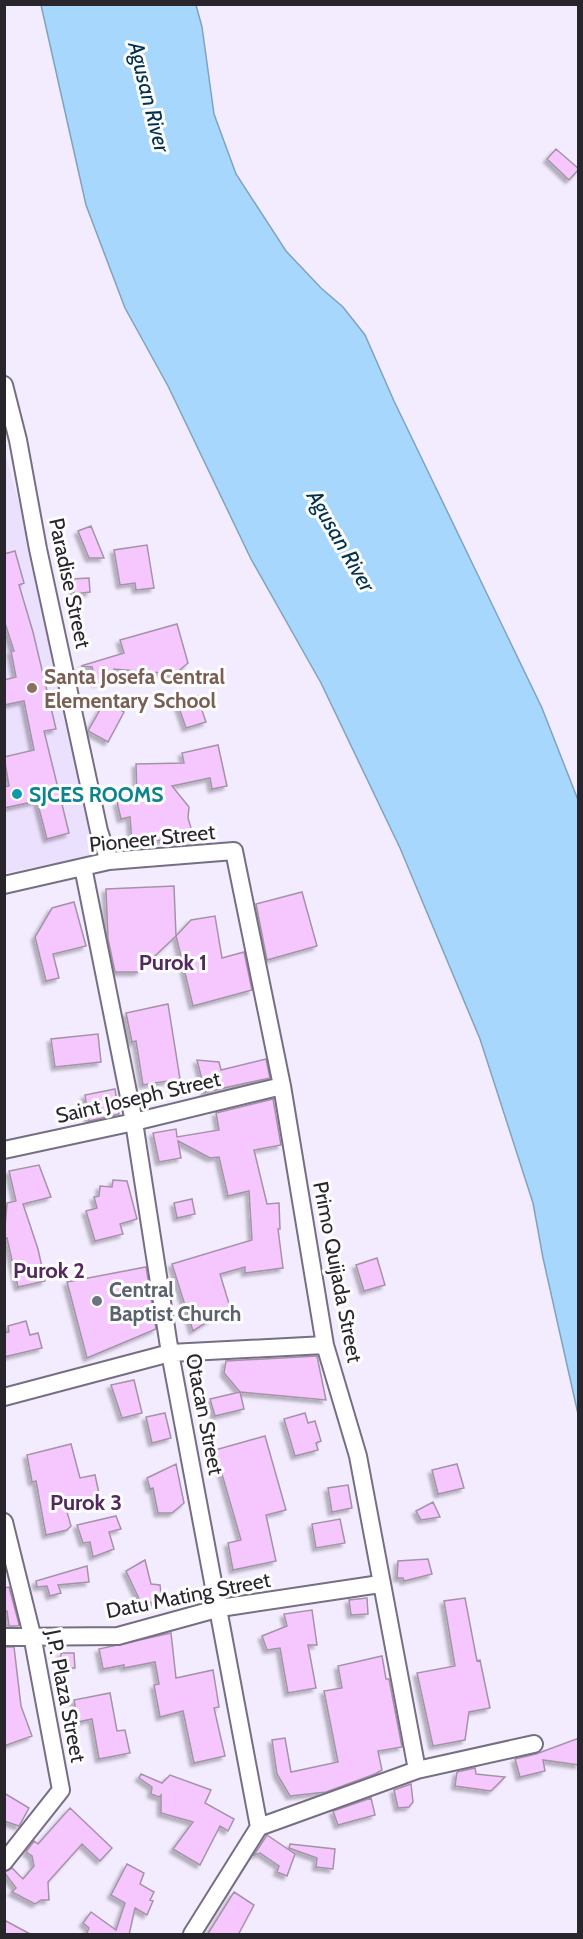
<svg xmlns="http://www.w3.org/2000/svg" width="583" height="1939" font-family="Cabin,sans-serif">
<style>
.built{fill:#ece0ff}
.water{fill:#a7d7fc;stroke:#81a2be;stroke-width:1.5}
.building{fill:#f6c7fe;stroke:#a493a6;stroke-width:1.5;filter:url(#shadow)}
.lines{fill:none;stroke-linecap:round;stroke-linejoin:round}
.minor-casing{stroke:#766e82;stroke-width:20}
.minor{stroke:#fff;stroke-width:16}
.education-dot{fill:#8d6e63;stroke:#fdfdfd;stroke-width:2}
.culture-dot{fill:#0f9aa8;stroke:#fdfdfd;stroke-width:2}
.worship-dot{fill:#6b7280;stroke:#fdfdfd;stroke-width:2}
.labels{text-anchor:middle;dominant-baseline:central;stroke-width:6;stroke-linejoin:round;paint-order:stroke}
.street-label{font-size:21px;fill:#28252d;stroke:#fdfdfd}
.education-label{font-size:21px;font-weight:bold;fill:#785e54;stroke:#fdfdfd;text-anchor:start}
.culture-label{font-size:21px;font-weight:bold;fill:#0d838f;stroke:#fdfdfd;text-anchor:start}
.worship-label{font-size:21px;font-weight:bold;fill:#5b616d;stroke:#fdfdfd;text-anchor:start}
.water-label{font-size:22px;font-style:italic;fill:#00314e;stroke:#fdfdfd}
.neighbourhood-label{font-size:22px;font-weight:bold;fill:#53295d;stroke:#fdfdfd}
</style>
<defs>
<filter id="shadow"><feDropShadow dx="-3.5" dy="3.5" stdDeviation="1.5" flood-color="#0004"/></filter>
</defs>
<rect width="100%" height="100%" fill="#f3ecff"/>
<!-- built -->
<path class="built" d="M4,449L24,521L96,855L5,873Z"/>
<!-- water -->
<path class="water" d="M41,5H196L202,27L214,114L236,174L286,251L321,288L343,307L365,335L394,401L542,708L578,800V1414L543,1258L533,1203L480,1039L400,848L321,683L251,559L168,386L125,308L86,205Z"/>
<!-- building -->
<path class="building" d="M556,149L579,169L569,180L547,159Z
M91,526L104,558H89L78,531Z
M147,545L154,588L136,590L135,583L120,585L114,550Z
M15,551L24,583L19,585L33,632L56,729L44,731L69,833L47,839L37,801L4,808V787L9,786L4,757L34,750L24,701L4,705V680L16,677L11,651H14L4,620V554Z
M89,578L90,592L74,594L72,579Z
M177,624L188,663L175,674L114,669L116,677L96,683L92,667L81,666L124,653L120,640Z
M197,696L206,722L186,728L177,702Z
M105,701L124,712L108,742L88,731Z
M218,745L227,786L212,789L210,778L172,786L189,807L188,818L194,838L180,842L178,839L132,842L130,817L121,819L117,802L137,798L136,764L184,763L182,753Z
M174,886L176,936L138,972H115L108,939L106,889Z
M302,892L317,946L267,960L256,904Z
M74,902L86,946L53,954L59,978L46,981L35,937L52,908Z
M215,916L222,958L244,952L252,990L193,1006L176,936L191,920Z
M168,1004L180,1079L143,1085L136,1041L132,1042L126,1013Z
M98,1034L101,1062L55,1067L51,1039Z
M266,1059L270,1078L205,1092L197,1060L219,1062L221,1070Z
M115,1089L119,1114L89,1121L85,1095Z
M273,1099L281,1145L254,1150L267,1204L279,1203L280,1229H278L283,1268L245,1273V1267L220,1274L230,1307L193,1331L172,1264L252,1240L249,1191L228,1196L219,1157L210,1158L178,1141L181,1158L159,1162L153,1133L176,1129L177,1137L219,1130L216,1113Z
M39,1165L51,1197L23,1204L38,1249L45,1281L18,1287L7,1238L4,1239L7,1203L16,1201L9,1171Z
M113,1180L127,1181L137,1219L120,1224L123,1234L95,1241L86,1211L97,1208L94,1197L99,1196L100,1186L112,1187Z
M192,1199L195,1214L177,1218L174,1203Z
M377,1258L385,1285L364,1291L356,1265Z
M146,1267L156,1329L87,1358L67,1282Z
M26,1321L30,1335L38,1333L42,1348L4,1357V1333L9,1332L8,1326Z
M317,1356L326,1400L240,1392L224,1373L226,1361Z
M134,1380L142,1413L122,1418L111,1385Z
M240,1392L244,1409L215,1416L210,1399Z
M165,1413L171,1438L152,1443L146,1417Z
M305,1413L308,1423L315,1421L321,1441L316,1443L318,1450L295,1456L284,1419Z
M265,1436L286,1510L266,1515L276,1561L233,1570L228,1543L241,1540L215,1450Z
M71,1444L80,1478L95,1475L100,1498L65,1505L71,1526L67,1530L46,1535L36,1481L32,1482L27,1455Z
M176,1464L184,1503L172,1513H158L153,1488L150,1489L147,1478Z
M457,1464L464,1488L438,1494L432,1470Z
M348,1485L352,1508L332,1512L328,1488Z
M433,1502L440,1517L421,1520L416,1511Z
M116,1516L121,1529L109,1532L114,1549L93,1557L90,1542L83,1543L77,1525Z
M340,1519L345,1543L316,1548L312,1524Z
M428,1559L432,1574L404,1581L403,1578H397L398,1561Z
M145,1560L151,1584L160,1585L162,1602L141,1603L126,1571Z
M87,1566L89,1582L58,1585L61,1593L50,1596L47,1586L37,1587L36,1581Z
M9,1587L19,1624L18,1626H9L7,1611H4V1588Z
M367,1598L368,1614L351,1615L349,1600Z
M465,1598L477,1661L480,1660L490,1708L469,1712L465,1740L433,1746L417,1673L455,1666L444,1601Z
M312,1610L317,1645H308L316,1688L288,1693L280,1648L267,1650L262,1636L287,1626L284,1614Z
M171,1633L176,1678L213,1670L219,1707L214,1708L225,1756L194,1763L183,1711L160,1717L154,1685L159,1684L155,1662L124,1668V1665L103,1669L99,1649Z
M4,1647H14L21,1706L32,1736L4,1746Z
M61,1653H74L75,1668H61Z
M382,1656L386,1679H389L402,1747L378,1751L382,1770L375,1774L326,1792L290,1796L277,1774L272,1740L285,1738L291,1772L338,1762L324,1691L342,1688L338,1666Z
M110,1693L117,1731L125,1730L130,1753L99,1759L92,1719L78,1722L74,1700Z
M579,1738V1765L543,1760L545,1771L520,1777L515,1759L536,1754Z
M475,1768L476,1774L505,1777L491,1791L455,1786L457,1772Z
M141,1774L162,1783L170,1775L211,1790L205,1803L234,1819L228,1831L220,1826L200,1865L173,1849L193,1822L161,1813V1795L159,1797L151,1794L152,1787L139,1778Z
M411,1784L413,1802L409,1807L398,1808L394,1790Z
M4,1793L29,1808L19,1826L4,1821Z
M371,1798L375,1815L338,1825L333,1811Z
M70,1808L112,1848L100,1861L82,1844L48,1882L49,1900H41L35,1904L12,1892L16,1888L4,1872L12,1868L23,1879L34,1866L32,1856L26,1852L34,1841L38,1844Z
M267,1835L295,1854L287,1876L277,1872L279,1866L260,1853L254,1855Z
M290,1844L335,1849L333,1869L316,1867L317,1858L289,1848Z
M127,1864L144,1873L140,1884L154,1892L150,1900L153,1901L147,1915L135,1908L129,1935H86L89,1928L83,1923L91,1912L116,1930L125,1903L111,1895Z
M234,1892L254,1905L238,1935H207Z
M4,1920L32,1935H4Z"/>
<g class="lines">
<!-- minor casing -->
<g class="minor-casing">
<path id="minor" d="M4,385L18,440L38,549L99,831L109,861
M83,867L134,1122L170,1353L259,1827
M4,885L109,861L234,851L282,1086L325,1345L358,1456L417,1770
M4,1150L134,1122L282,1086
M4,1397L170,1353L325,1345
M4,1522L32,1635L61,1790L4,1862
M4,1637L118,1636L220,1608L380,1584
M192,1934L259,1827L417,1770L534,1744"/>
</g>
<!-- minor -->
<use href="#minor" class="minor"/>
</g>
<!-- markers -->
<circle class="education-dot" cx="32" cy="688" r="6"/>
<circle class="culture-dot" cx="17" cy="794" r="6"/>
<circle class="worship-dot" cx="97" cy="1301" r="6"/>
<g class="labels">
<!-- street labels -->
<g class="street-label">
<text transform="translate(70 583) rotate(78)">Paradise Street</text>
<text transform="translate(152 838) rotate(-6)">Pioneer Street</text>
<text transform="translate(138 1097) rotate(-13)">Saint Joseph Street</text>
<text transform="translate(338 1272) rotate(79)">Primo Quijada Street</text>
<text transform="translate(205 1414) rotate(79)">Otacan Street</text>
<text transform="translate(188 1595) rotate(-11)">Datu Mating Street</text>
<text transform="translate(66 1696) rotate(79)">J.P. Plaza Street</text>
</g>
<!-- education labels -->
<g class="education-label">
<text x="44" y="676">Santa Josefa Central<tspan x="44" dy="24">Elementary School</tspan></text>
</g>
<!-- culture labels -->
<g class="culture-label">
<text x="29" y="794">SJCES ROOMS</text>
</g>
<!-- worship labels -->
<g class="worship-label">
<text x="109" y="1289">Central<tspan x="109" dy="24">Baptist Church</tspan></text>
</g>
<!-- water labels -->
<g class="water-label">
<text transform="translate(149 97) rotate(76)">Agusan River</text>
<text transform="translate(341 541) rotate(60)">Agusan River</text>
</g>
<!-- neighbourhood labels -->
<g class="neighbourhood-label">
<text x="173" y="962">Purok 1</text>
<text x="49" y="1270">Purok 2</text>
<text x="86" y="1502">Purok 3</text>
</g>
</g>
<!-- border -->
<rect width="583" height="1939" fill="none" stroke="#28252d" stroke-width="12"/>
</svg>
